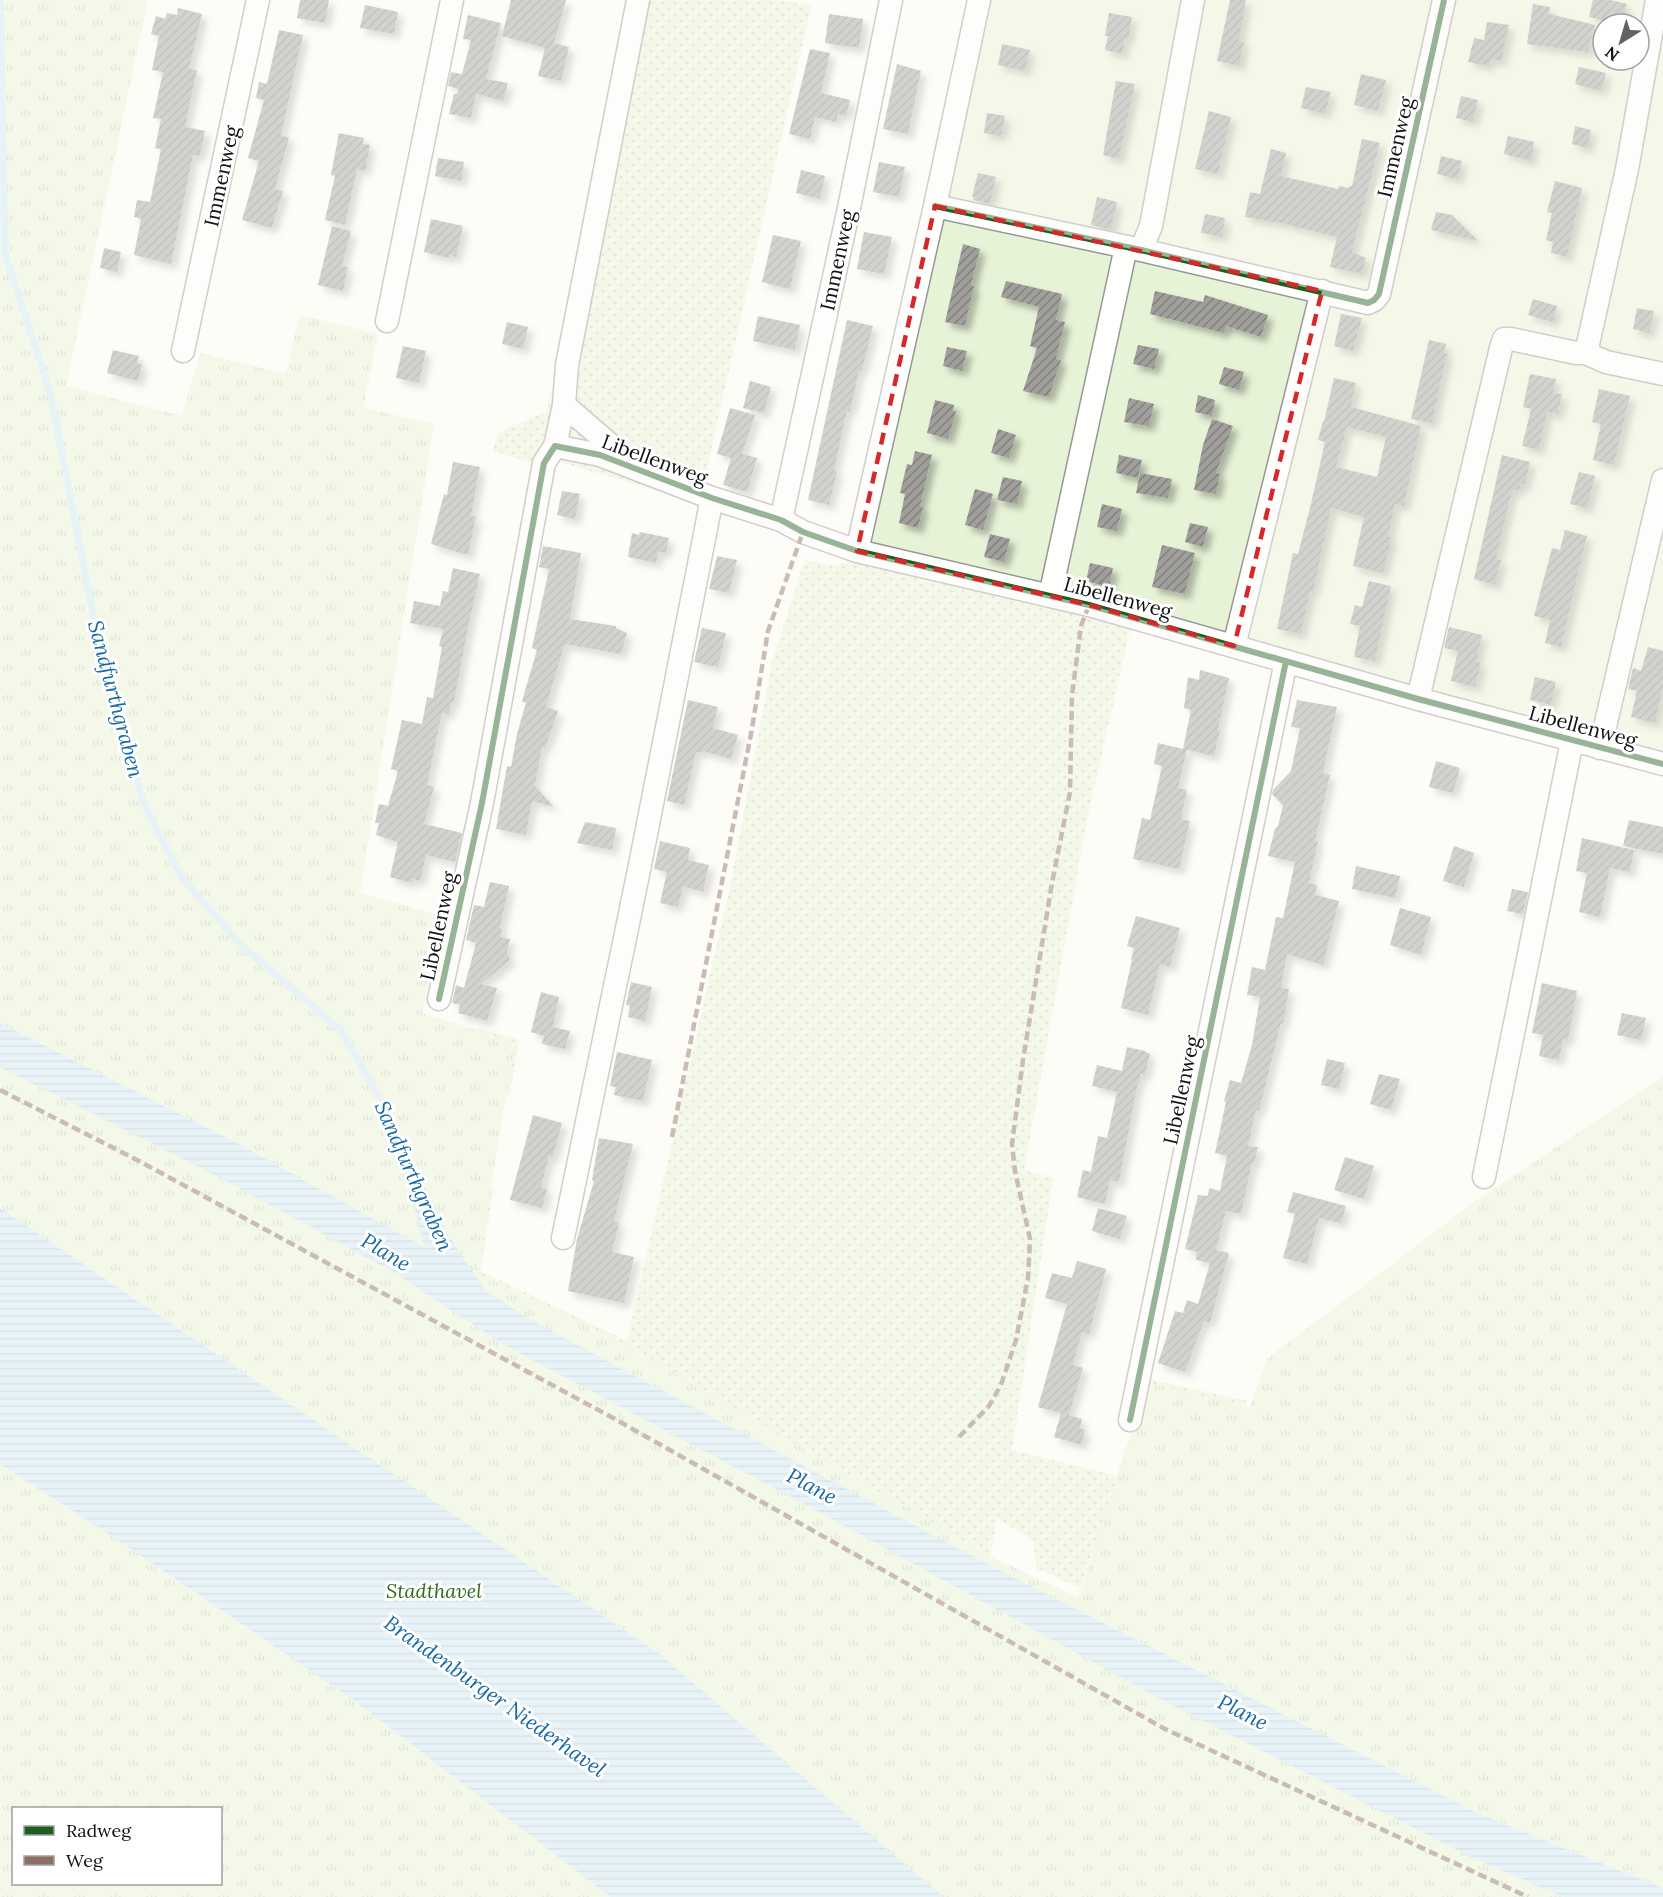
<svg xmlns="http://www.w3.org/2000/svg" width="1663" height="1897" font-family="Lora,serif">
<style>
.grass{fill:url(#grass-dots)}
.park{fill:url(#park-tufts);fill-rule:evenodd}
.garden{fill:#e7f3d7;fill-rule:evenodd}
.water{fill:url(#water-rules)}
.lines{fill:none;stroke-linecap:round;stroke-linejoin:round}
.stream{stroke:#cde8f7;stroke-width:7}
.building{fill:url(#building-hatch);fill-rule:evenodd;filter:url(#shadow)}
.minor-casing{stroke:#979795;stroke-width:25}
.minor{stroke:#fffffe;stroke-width:22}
.quiet{stroke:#8d6e63;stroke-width:4.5;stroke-dasharray:9 4.5;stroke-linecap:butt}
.cycleway-casing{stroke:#fff;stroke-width:10}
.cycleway{stroke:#1b5e20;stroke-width:6}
.marked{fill:none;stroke:#d62828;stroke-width:4.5;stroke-dasharray:12 8;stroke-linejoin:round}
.labels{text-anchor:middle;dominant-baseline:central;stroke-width:6;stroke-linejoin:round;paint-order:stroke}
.street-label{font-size:20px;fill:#111;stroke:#fff}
.park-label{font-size:20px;font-style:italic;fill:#2f6b1f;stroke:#fff}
.water-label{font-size:21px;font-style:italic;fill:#1768a6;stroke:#fff}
</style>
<defs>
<pattern id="grass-dots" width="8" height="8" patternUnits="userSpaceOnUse" patternTransform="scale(1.5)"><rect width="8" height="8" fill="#e7f3d7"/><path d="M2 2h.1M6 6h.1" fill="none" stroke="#c5cfb8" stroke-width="1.8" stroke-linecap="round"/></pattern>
<pattern id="park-tufts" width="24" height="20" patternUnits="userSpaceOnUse" patternTransform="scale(1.5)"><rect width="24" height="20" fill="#e7f3d7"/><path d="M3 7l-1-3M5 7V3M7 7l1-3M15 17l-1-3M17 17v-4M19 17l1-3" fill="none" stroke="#c5cfb8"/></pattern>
<pattern id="water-rules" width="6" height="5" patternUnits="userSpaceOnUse" patternTransform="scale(1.5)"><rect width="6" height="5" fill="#cde8f7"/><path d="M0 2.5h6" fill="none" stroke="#afc6d3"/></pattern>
<pattern id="building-hatch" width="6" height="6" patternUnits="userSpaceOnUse" patternTransform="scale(1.5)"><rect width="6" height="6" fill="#a19f9c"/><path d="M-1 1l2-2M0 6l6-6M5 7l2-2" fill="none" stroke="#82807e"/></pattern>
<filter id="shadow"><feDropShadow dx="5.5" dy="5.5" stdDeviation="3" flood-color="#0004"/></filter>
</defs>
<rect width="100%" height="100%" fill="#fdfcf7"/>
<!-- grass -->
<path class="grass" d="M633,0H783L811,6L699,503L563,463L536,464L493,451L498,433L547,411Z
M856,559L1131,625L1088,814L1024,1170L1053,1178L1012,1450L1117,1476L1148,1379L1247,1401L1178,1583L1092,1552L1080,1588L1037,1569L1033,1541L997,1518L989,1565L486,1291L448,1235L494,1187L480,1271L627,1341L730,887L772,662L805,560L834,566Z
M478,1028L519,1040L509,1097Z"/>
<!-- park -->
<path class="park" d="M0,0H148L66,386L182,416L200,353L286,374L300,315L378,334L363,408L434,424L360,893L442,916L422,1013L515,1042L477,1273L627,1345L989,1556L1078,1597L1151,1384L1250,1407L1267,1359L1478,1199L1663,1076V1897H0ZM14,1808H220V1884H14Z"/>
<!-- garden -->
<path class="garden" d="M987,0H1663V757L866,543ZM1603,24H1639V60H1603Z"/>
<!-- water -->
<path class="water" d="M0,1023L237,1143L425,1248L384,1099L448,1235L486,1291L536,1323L989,1565L1479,1814L1663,1888V1897H1564L1473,1858L1166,1702L823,1514L503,1344L395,1273L221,1178L0,1067Z
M0,1208L658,1653L943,1897H611L348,1696L115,1538L0,1464Z"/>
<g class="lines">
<!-- stream -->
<path class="stream" d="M0,0L5,253L51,396L104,671L145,807L183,879L241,945L341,1030L390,1116"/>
</g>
<!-- building -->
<path class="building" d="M300,0H329L325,23L297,18Z
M511,0H566L554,43L569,47L561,81L538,76L545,48L502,36Z
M1230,0H1246L1239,41L1244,42L1239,66L1217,61Z
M1593,0H1610L1627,4L1622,24L1589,17Z
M1533,4L1550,7L1549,14L1595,25L1588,52L1527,44Z
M365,5L398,12L394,34L360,28Z
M178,8L202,14L189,69L197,70L185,127L205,131L200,156L193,155L171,264L134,255L141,219L134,217L137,200L150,202L161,149L155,148L161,119L153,118L163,72L152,70L159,36L151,34L156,16L165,19L167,13L177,15Z
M1109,13L1132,17L1128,40L1125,39L1122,54L1105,50L1108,36H1105Z
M829,14L863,19L859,48L825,43Z
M468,15L501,23L486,79L508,83L503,101L476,94L471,118L449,114L454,94H457L459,89L448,86L451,72L462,74L471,40L463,39Z
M1487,22L1509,25L1501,61L1491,59L1489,66L1468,62L1474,38L1484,40Z
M279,30L303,35L281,135L289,138L275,189L283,191L272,228L242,220L259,161L248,158L264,100L256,98L259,82L267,84Z
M1002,44L1030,50L1025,71L998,65Z
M810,49L830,53L821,93L850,100L846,116L838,114L836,122L815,117L810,139L789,134Z
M897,64L921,71L908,134L883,129Z
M1579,67L1606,73L1601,91L1575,84Z
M1361,74L1386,80L1378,111L1354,105Z
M1116,81L1135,84L1119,159L1103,155Z
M1306,87L1331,92L1325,114L1301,108Z
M1461,96L1478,100L1473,122L1456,118Z
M1209,111L1231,117L1218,174L1195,169Z
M987,113L1005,116L1001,136L984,133Z
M1575,126L1591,130L1588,148L1572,144Z
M339,133L364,138L363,144L370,145L365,171L357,169L345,225L325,220L335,176L331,175Z
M1508,136L1534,142L1531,161L1504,154Z
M1362,139L1380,143L1352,252L1366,258L1362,274L1330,267L1337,237L1285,224L1245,217L1250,192L1260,194L1271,149L1286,153L1281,176L1338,189L1339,186L1349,188V186H1352Z
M1441,156L1462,161L1458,179L1437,174Z
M438,158L464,162L461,181L435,176Z
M879,162L905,167L899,197L873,192Z
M801,170L825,176L820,199L796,193Z
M978,173L996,177L990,204L973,200L974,197H972Z
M1555,181L1582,188L1567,257L1551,253L1553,242L1546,240L1552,213L1547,212Z
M1097,197L1117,202L1111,230L1091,225Z
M1436,212L1452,215L1478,241L1431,230Z
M1205,214L1225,218L1222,237L1201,233Z
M431,219L463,226L456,257L450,255L449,258L424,252Z
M332,226L351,231L342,266L348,267L343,291L318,285Z
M864,232L892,237L884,274L857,269Z
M773,235L801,241L790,289L762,282Z
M963,244L980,249L971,285L974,286L965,326L945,322Z
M104,248L121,252L117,272L100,268Z
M1006,281L1062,294L1056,320L1065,322L1056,359L1061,360L1049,397L1023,391L1037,348L1030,346L1039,307L1001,297Z
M1155,291L1203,302L1205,295L1268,315L1261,337L1226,326L1224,333L1150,314Z
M1533,299L1557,306L1553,322L1528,315Z
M1637,308L1654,311L1649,333L1633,329Z
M1341,314L1362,318L1353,351L1334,346Z
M758,316L800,325L795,350L753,341Z
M847,320L873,326L862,371H859L850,412L847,411L834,471L837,472L829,505L808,500Z
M507,322L528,327L523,349L502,344Z
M1429,340L1446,344L1444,353L1447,354L1432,423L1411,419Z
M1138,345L1159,349L1154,369L1133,364Z
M403,346L426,351L419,383L396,378Z
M947,347L967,351L962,371L943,366Z
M113,350L139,356L137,363L142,365L138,381L107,373Z
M1224,367L1244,372L1239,390L1219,384Z
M1530,374L1556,379L1553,393L1562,394L1558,414L1547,412L1539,450L1522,446L1531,409L1523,407Z
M1334,378L1356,383L1351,407L1421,426L1404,506L1395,504L1388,537H1392L1383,573L1353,566L1364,517L1331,508L1313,593L1310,592L1301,634L1277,629L1293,553L1298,554L1311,504L1325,442L1318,440L1323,421L1324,422ZM1347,427L1386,437L1377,477L1336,467Z
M750,381L771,387L764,413L743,408Z
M1599,389L1630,396L1614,465L1593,460L1601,424L1592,422Z
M1198,395L1215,400L1212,416L1195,412Z
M1129,398L1154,404L1149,426L1124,422Z
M935,400L954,405L953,411H956L948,439L927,433Z
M730,408L755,415L742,454L757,458L747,492L723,485L731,458L717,454Z
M1212,419L1233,426L1216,473L1220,474L1216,494L1194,490L1203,445Z
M998,429L1016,435L1009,458L991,453Z
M915,451L932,455L920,506L923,507L918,528L899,523L905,494L900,493L907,464L912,465Z
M1119,455L1142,460L1138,478L1116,473Z
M1502,455L1530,462L1525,485L1521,484L1519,490L1512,491L1496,559L1501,560L1495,585L1474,579Z
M453,462L480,467L471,516L476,517L468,555L431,544L444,494L447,495Z
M1579,472L1595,476L1587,508L1570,504Z
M1140,473L1172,479L1168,498L1136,493Z
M1003,477L1022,481L1017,504L997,500Z
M975,489L993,494L983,530L965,525Z
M562,491L580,494L575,519L557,515Z
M1102,504L1122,509L1117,531L1097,527Z
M1190,523L1208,527L1203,547L1185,542Z
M1565,530L1587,536L1561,647L1545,643L1550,620L1534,616L1552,548L1560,550Z
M640,532L669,538L666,553L658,552L656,563L628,557L632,533L639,535Z
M990,534L1010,539L1004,562L984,557Z
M1162,545L1195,553L1185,594L1152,587Z
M543,546L581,553L570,619L616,626V628L627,633L621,654L565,644L546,707L558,711L545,748L542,747L535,786L554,807L532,801L526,835L496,829L507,766L511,767L517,734L526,703L522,701L537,650L532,648L549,569L539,567Z
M717,556L737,560L729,593L709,589Z
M1090,563L1113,568L1109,587L1086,581Z
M453,568L480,574L468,628L454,702H451L449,714L442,713L427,785L434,787L424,824L462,833L455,862L426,855L420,881L413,879L412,883L390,877L398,842L376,835L379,823H375L379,804L388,806L398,771L391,769L402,720L422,724L427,697L433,698L442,647L439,646L443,629L410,623L414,601L440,606L443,591L448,592Z
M1369,581L1391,586L1375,661L1354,657L1360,626L1350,624L1355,605L1362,607Z
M1449,627L1482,635L1476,662L1481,663L1475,687L1451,681L1458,651L1444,648Z
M702,628L726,633L718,667L694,662Z
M1648,647L1663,651V686L1655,723L1631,717L1637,691L1628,689L1633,668L1641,671Z
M1200,670L1229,678L1218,730H1220L1214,756L1187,750L1178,788L1187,790L1181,819L1190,821L1179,869L1133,859L1142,818L1150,820L1162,766L1154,764L1158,743L1183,749L1191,710L1184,708L1188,677L1199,680Z
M1535,677L1556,682L1551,705L1530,700Z
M688,700L718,707L713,728L738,735L731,759L703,751L702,753L696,752L684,805L667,801Z
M1297,700L1337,707L1323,773L1330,775L1315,841H1318L1309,883L1317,885L1315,895L1339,901L1323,965L1287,954L1281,988L1289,989L1283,1024L1281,1023L1259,1111L1256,1110L1248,1146L1258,1147L1254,1164L1252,1163L1241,1214L1226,1211L1216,1250L1229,1253L1210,1323L1204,1321L1185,1372L1158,1363L1175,1311L1183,1313L1187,1300L1198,1304L1210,1263L1196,1260L1197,1252L1185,1249L1198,1195L1208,1196L1209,1188L1220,1191L1227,1156L1215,1153L1226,1102L1224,1101L1230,1080L1241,1083L1252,1045L1260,997L1247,995L1252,967L1265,970L1276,917L1283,918L1295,862L1268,856L1275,829L1278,826L1283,805L1272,794L1273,790L1291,771L1300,728L1291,727Z
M1436,761L1460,768L1453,793L1429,787Z
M1629,820L1663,827V854L1623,846Z
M585,822L616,828L612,850L577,843Z
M1582,838L1634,850L1630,872L1610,868L1600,917L1579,912L1587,873L1576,871Z
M660,841L690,848L688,860L709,865L703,892L683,886L678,907L660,903L667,872L654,869Z
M1454,846L1474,853L1464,887L1443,881Z
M1356,866L1400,876L1395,898L1352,889Z
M490,882L509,886L500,928L502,929L500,937L510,939L507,951L510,960L481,984L497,988L487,1021L458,1013L460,1005L452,1003L456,985L464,988L476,943L466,940L474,905L484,907Z
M1512,889L1528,892L1523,914L1507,911Z
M1400,908L1431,917L1421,955L1390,945Z
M1136,916L1180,928L1170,967L1160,964L1148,1015L1121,1008L1132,960H1131L1134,948L1127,946Z
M631,982L652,987L645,1021L628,1017L630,1006L626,1005Z
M1542,983L1577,991L1568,1040L1563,1039L1559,1060L1539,1056L1543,1035L1532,1033Z
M541,992L559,997L553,1027L570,1031L565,1049L542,1044L544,1036L531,1032Z
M1622,1013L1646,1018L1641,1040L1617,1035Z
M1127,1047L1145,1051V1052L1150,1054L1145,1075L1140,1074V1082H1138L1119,1182L1110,1180L1105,1204L1077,1197L1083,1170L1091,1172L1098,1136L1107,1138L1117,1092L1092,1086L1097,1065L1122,1071Z
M617,1052L652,1060L643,1101L614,1095L616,1087L610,1086Z
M1327,1059L1345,1063L1339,1089L1321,1085Z
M1379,1074L1400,1079L1391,1110L1370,1104Z
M533,1115L562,1123L553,1157L549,1156L541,1187L547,1189L542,1208L510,1200Z
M599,1138L633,1144L614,1221L619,1223L612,1252L634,1257L624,1303L568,1291L577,1239L594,1181L592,1180Z
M1345,1157L1374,1166L1364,1199L1334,1190Z
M1293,1192L1346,1206L1341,1223L1319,1218L1307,1264L1283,1258L1295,1214L1287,1212Z
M1098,1208L1127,1216L1120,1239L1092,1231Z
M1077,1261L1106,1269L1089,1334L1082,1332L1073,1365L1083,1368L1069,1415L1038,1407L1067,1304L1045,1298L1052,1273L1072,1278Z
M1061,1413L1082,1419L1080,1428L1085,1430L1081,1445L1054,1437Z"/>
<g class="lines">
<!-- minor casing -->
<g class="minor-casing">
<path id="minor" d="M935,206L1141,250L1368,303L1374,300L1379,294L1444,0
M1141,250L1151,226L1193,0
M387,321L452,0
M183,351L258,0
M1586,353L1627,169L1657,0
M564,405L628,460
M555,446L600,455L712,498L781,520L803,532L857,551L1089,605L1418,699L1663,764
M781,520L849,208L891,0
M857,551L935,206L979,0
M1050,596L1126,247
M1234,646L1322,291
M1418,699L1501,348L1504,339H1511L1576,353H1586L1606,362L1663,374
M1600,748L1663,480
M439,999L482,803L544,463L555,446L564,405L567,365L638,0
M1484,1177L1572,741
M563,1238L639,870L712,498
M1130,1420L1286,661"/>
</g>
<!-- minor -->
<use href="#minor" class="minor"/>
<!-- quiet -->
<path class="quiet" d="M0,1090L139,1161L613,1418L1165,1729L1528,1897
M672,1137L751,734L768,631L803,532
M959,1437L989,1406L1001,1385L1016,1340L1028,1278L1030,1239L1015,1171L1012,1144L1023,1060L1052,883L1070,792L1072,695L1081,626L1089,605"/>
<!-- cycleway casing -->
<g class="cycleway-casing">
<path id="cycleway" d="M935,206L1141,250L1368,303L1374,300L1379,294L1444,0
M439,999L482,803L544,463L555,446L600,455L712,498L781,520L803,532L857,551L1089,605L1418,699L1663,764
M1130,1420L1286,661"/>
</g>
<!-- cycleway -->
<use href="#cycleway" class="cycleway"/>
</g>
<!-- marked area -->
<path d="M0 0H1663V1897H0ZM935,206L1322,291L1234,646L1089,605L857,551Z" fill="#fdfcf7" fill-opacity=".55" fill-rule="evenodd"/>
<path class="marked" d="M935,206L1322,291L1234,646L1089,605L857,551Z"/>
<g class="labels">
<!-- street labels -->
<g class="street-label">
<text transform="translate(1395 147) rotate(-77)">Immenweg</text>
<text transform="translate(221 176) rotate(-78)">Immenweg</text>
<text transform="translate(837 260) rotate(-78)">Immenweg</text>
<text transform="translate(655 459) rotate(20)">Libellenweg</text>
<text transform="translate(1118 597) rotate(15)">Libellenweg</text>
<text transform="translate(1583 726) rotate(15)">Libellenweg</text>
<text transform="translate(438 926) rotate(-78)">Libellenweg</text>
<text transform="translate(1181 1090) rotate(-78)">Libellenweg</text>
</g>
<!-- park labels -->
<g class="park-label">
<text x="434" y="1590">Stadthavel</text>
</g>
<!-- water labels -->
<g class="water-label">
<text transform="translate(116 699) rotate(75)">Sandfurthgraben</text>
<text transform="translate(414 1176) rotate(66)">Sandfurthgraben</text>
<text transform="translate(386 1252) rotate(31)">Plane</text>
<text transform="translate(812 1486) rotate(28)">Plane</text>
<text transform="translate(495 1696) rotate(35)">Brandenburger Niederhavel</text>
<text transform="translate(1243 1712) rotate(27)">Plane</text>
</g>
</g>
<!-- legend -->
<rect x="12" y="1807" width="210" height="78" fill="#ffffff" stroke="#a0a0a0" stroke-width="1.5"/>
<rect x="24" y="1826" width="30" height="9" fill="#1b5e20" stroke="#a0a0a0" stroke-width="1.5"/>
<text x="66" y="1837" font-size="18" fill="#111111">Radweg</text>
<rect x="24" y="1856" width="30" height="9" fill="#8d6e63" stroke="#a0a0a0" stroke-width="1.5"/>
<text x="66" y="1867" font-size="18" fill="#111111">Weg</text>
<!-- north arrow -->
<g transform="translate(1621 42) rotate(217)"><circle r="28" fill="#ffffff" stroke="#a0a0a0" stroke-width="1.5"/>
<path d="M0-4.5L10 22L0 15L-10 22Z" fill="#646362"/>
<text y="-9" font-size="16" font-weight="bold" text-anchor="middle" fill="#111111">N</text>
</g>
</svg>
